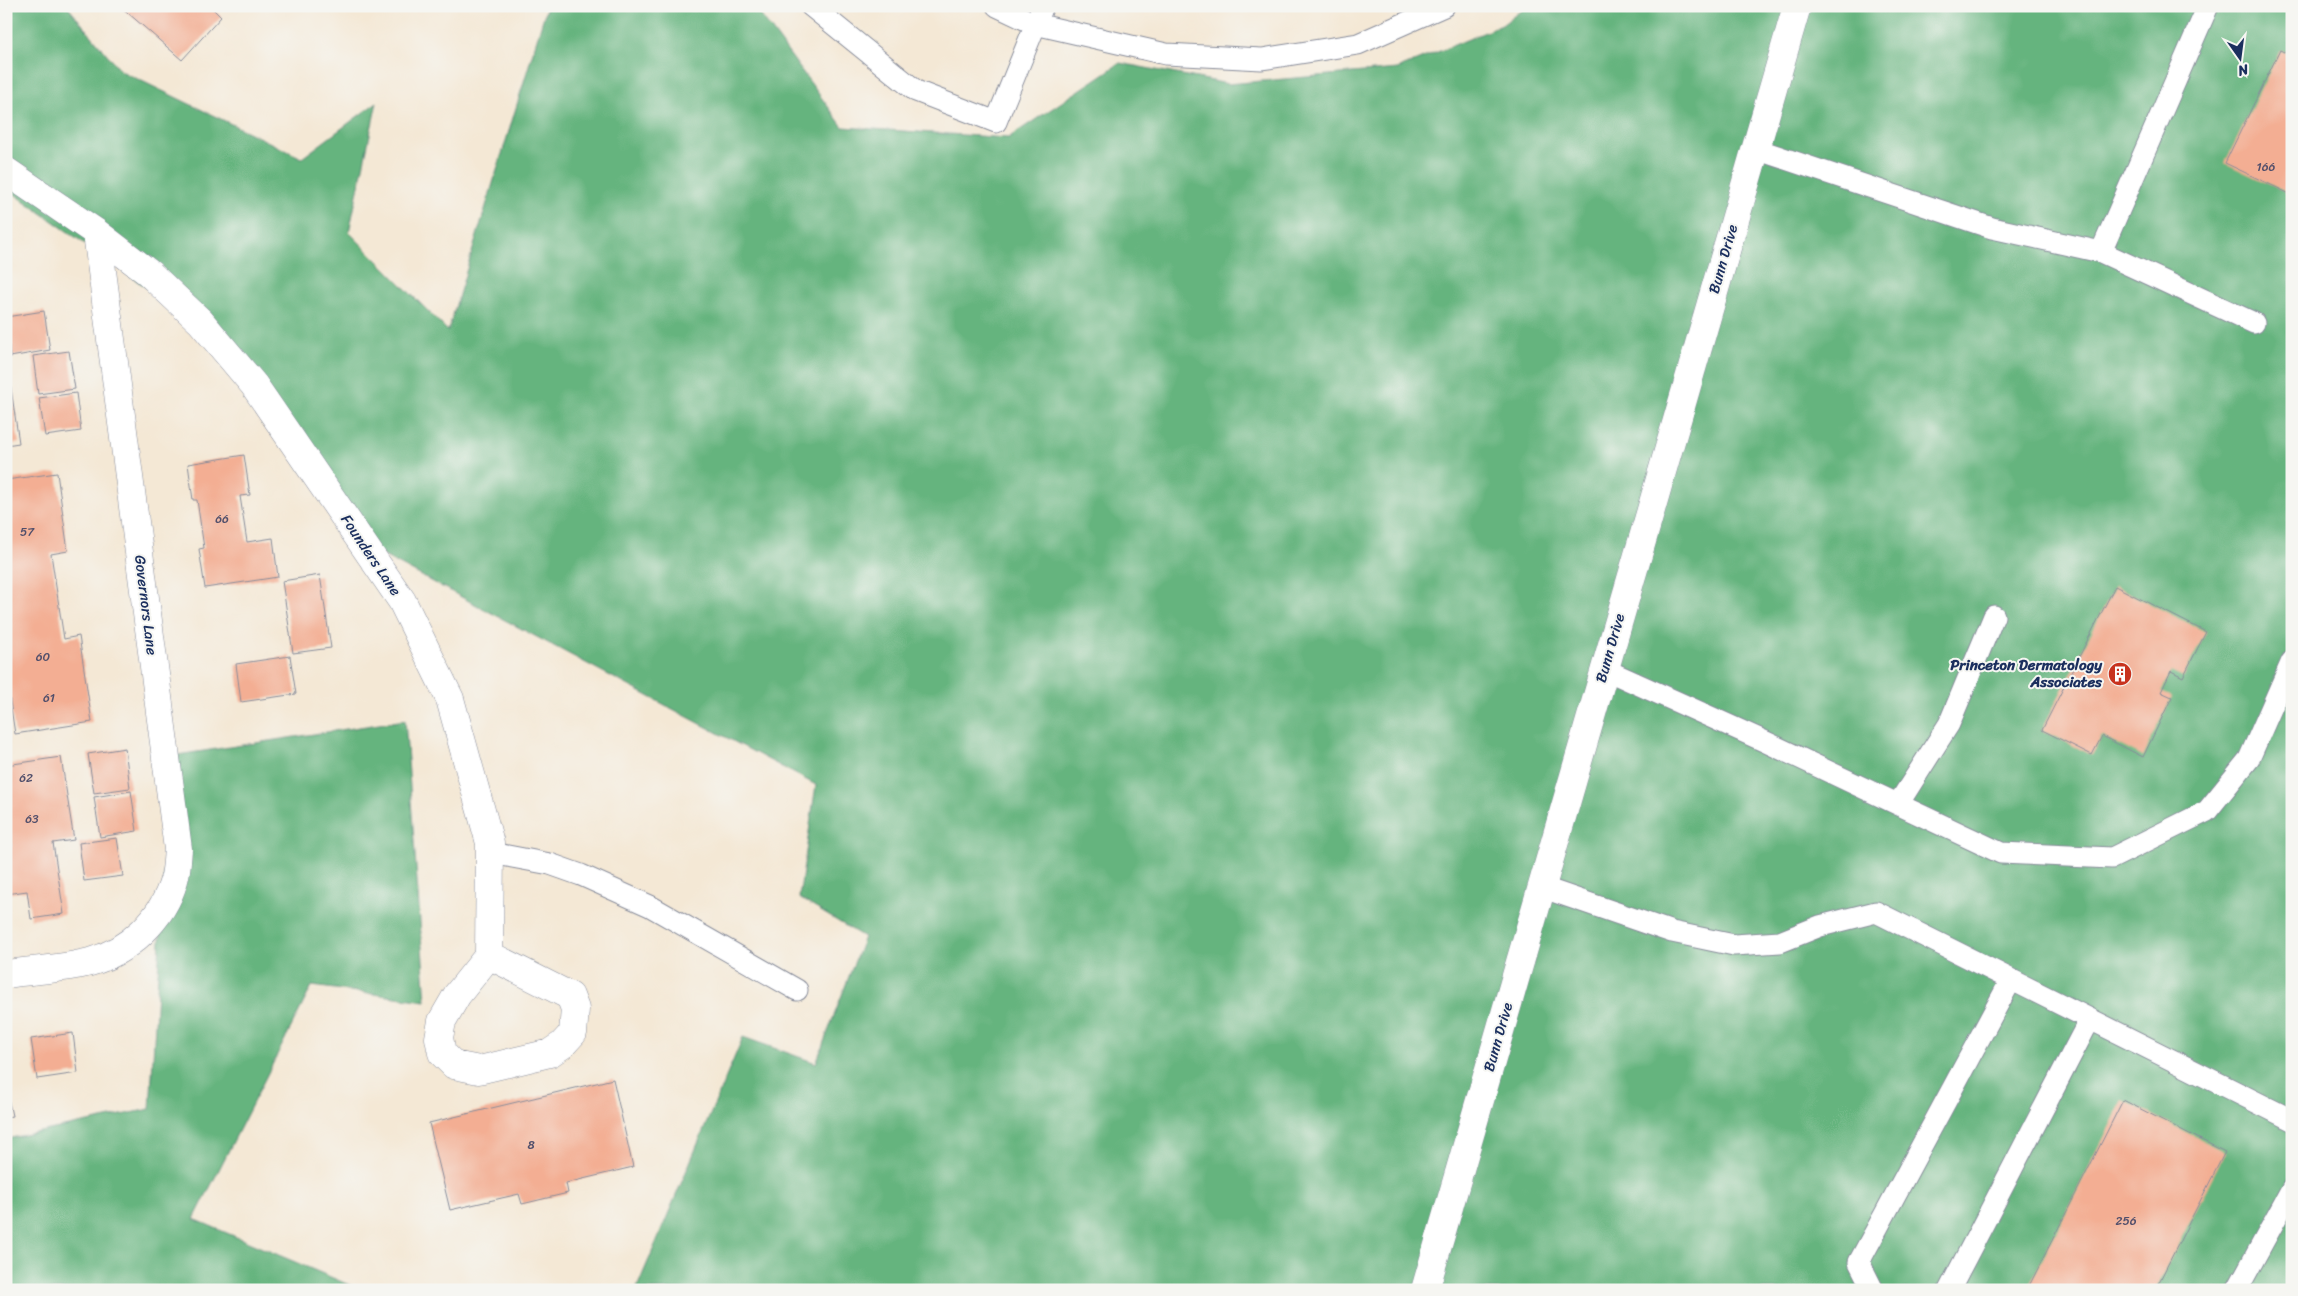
<svg xmlns="http://www.w3.org/2000/svg" width="2298" height="1296" font-family="Sriracha,sans-serif">
<style>
.forest{fill:#65b47e;stroke:#40726e}
.building{fill:#f3ae93}
.lines{fill:none;stroke-linecap:round;stroke-linejoin:round}
.lane-casing{stroke:#888c9a;stroke-width:23}
.street-casing{stroke:#888c9a;stroke-width:29}
.secondary-casing{stroke:#888c9a;stroke-width:29}
.lane{stroke:#fff;stroke-width:21}
.street{stroke:#fff;stroke-width:28}
.secondary{stroke:#fff;stroke-width:28}
.labels{text-anchor:middle;dominant-baseline:central;stroke-width:4;stroke-linejoin:round;paint-order:stroke}
.number-label{font-size:12px;fill:#514f6b}
.street-label{font-size:15px;fill:#1b2f5e;stroke:#f6f6f2}
.poi-label{font-size:15px;font-weight:bold;fill:#1b2f5e;stroke:#f6f6f2;text-anchor:end}
</style>
<rect width="100%" height="100%" fill="#f6f6f2"/>
<filter id="ink" filterUnits="userSpaceOnUse"><feTurbulence type="fractalNoise" baseFrequency=".02" numOctaves="2"/><feDisplacementMap in="SourceGraphic" scale="10" xChannelSelector="R" yChannelSelector="G"/><feConvolveMatrix kernelMatrix="1 2 1 2 8 2 1 2 1" color-interpolation-filters="sRGB"/></filter>
<filter id="wash" filterUnits="userSpaceOnUse"><feTurbulence type="fractalNoise" baseFrequency=".0096" numOctaves="4" result="noise"/><feDisplacementMap in="SourceGraphic" scale="20" xChannelSelector="R" yChannelSelector="G"/><feGaussianBlur stdDeviation="1.12" result="paint"/><feColorMatrix in="noise" values="0 0 0 0 0 0 0 0 0 0 0 0 0 0 0 0 0 1.4 0 .05"/><feComposite in="paint" operator="in"/></filter>
<g filter="url(#wash)">
<rect width="100%" height="100%" fill="#f4e8d5"/>
<!-- forest -->
<path class="forest" d="M6,6H67L121,71L302,158L377,102L349,232L448,331L547,6H754L843,127L1008,138L1120,63L1228,84L1397,69L1502,25L1527,6H2292V1290H636L743,1037L816,1063L864,937L799,898L816,785L367,547L228,345L6,188Z
M405,720L426,1001L312,986L194,1219L361,1290H6V1139L150,1109L171,756Z"/>
<g id="blocks">
<!-- building -->
<path class="building" d="M120,6H210L221,17L182,60Z
M2280,50L2292,56V195L2225,163Z
M44,311L50,350L10,357L6,317Z
M69,351L75,389L38,394L33,356Z
M7,361L19,443L6,445V362Z
M76,393L81,431L45,436L39,398Z
M244,455L250,495L240,496L247,542L273,538L278,577L205,588L199,549L204,548L197,500H193L188,464Z
M57,473L68,551L51,554L64,639L79,636L92,722L15,734L6,675V480Z
M320,575L331,648L293,653L282,581Z
M2115,586L2206,632L2183,677L2171,671L2161,692L2172,697L2143,757L2102,736L2092,755L2042,730Z
M290,656L296,694L241,702L236,664Z
M125,748L130,788L94,793L88,754Z
M61,757L74,840L53,843L64,914L31,919L27,891L6,894V847L12,846L6,805V765Z
M131,791L137,831L100,837L94,797Z
M117,838L123,876L84,881L79,843Z
M73,1033L78,1073L37,1079L31,1039Z
M613,1079L633,1167L566,1183L568,1193L522,1204L519,1194L450,1210L429,1123Z
M6,1088L12,1116L6,1117Z
M2123,1100L2225,1152L2155,1290H2027Z"/>
</g>
</g>
<g filter="url(#ink)">
<use href="#blocks" fill-opacity="0" stroke="#888c9a" stroke-width="1"/>
<g class="lines">
<!-- lane casing -->
<g class="lane-casing">
<path id="lane" d="M811,6L916,91L996,122L1043,6
M997,6L1035,24L1166,54L1262,59L1358,44L1444,6
M1756,149L1992,228L2101,252L2254,323
M2101,252L2208,6
M1604,669L1766,742L2001,853L2112,858L2207,811L2249,759L2292,661
M1898,804L1949,724L1994,616
M491,853L550,864L581,875L650,906L797,990
M1541,887L1672,932L1734,945L1780,942L1820,926L1876,912L2292,1120
M1873,1290L1859,1262L2011,980
M1949,1290L2090,1019
M2237,1290L2292,1189"/>
</g>
<!-- street casing -->
<g class="street-casing">
<path id="street" d="M6,171L97,233L178,849C177,859 177,870 174,880C163,919 129,951 90,962C63,969 33,970 6,974
M97,233L149,273L201,322L254,385L402,601L450,699L490,843L489,955L457,995L442,1021L439,1038L442,1053L454,1065L479,1070L550,1053L562,1045L573,1033L575,1009L570,996L489,955"/>
</g>
<!-- secondary casing -->
<g class="secondary-casing">
<path id="secondary" d="M1425,1290L1797,6"/>
</g>
<!-- lane -->
<use href="#lane" class="lane"/>
<!-- street -->
<use href="#street" class="street"/>
<!-- secondary -->
<use href="#secondary" class="secondary"/>
</g>
</g>
<!-- icons -->
<defs>
<g id="building-disc" transform="scale(1.25)"><circle r="9.5" fill="#c8321e" stroke="#f6f6f2"/><path d="M-4-6H4V6H1V3H-1V6H-4ZM-2.5-4.3h1.7v1.8h-1.7ZM.8-4.3h1.7v1.8H.8ZM-2.5-1h1.7V.8h-1.7ZM.8-1h1.7V.8H.8Z" fill="#fff"/></g>
</defs>
<g fill-rule="evenodd">
<use href="#building-disc" x="2120" y="674"/>
</g>
<g class="labels">
<!-- number labels -->
<g class="number-label">
<text x="2266" y="167">166</text>
<text x="222" y="519">66</text>
<text x="27" y="532">57</text>
<text x="43" y="657">60</text>
<text x="49" y="698">61</text>
<text x="26" y="778">62</text>
<text x="32" y="819">63</text>
<text x="531" y="1145">8</text>
<text x="2126" y="1221">256</text>
</g>
<!-- street labels -->
<g class="street-label">
<text transform="translate(1723 259) rotate(-74)">Bunn Drive</text>
<text transform="translate(371 555) rotate(56)">Founders Lane</text>
<text transform="translate(146 605) rotate(83)">Governors Lane</text>
<text transform="translate(1610 648) rotate(-74)">Bunn Drive</text>
<text transform="translate(1498 1037) rotate(-74)">Bunn Drive</text>
</g>
<!-- poi labels -->
<g class="poi-label">
<text x="2102" y="665">Princeton Dermatology<tspan x="2102" dy="17">Associates</tspan></text>
</g>
</g>
<!-- margin -->
<rect width="2298" height="1296" fill="none" stroke="#f6f6f2" stroke-width="25"/>
<!-- north arrow -->
<g transform="translate(2240 58) rotate(166)" stroke="#f6f6f2" stroke-width="4" paint-order="stroke">
<path d="M0-4L9 19L0 12L-9 19Z" fill="#1b2f5e"/>
<text y="-8" font-size="14" font-weight="bold" text-anchor="middle" fill="#1b2f5e">N</text>
</g>
</svg>
